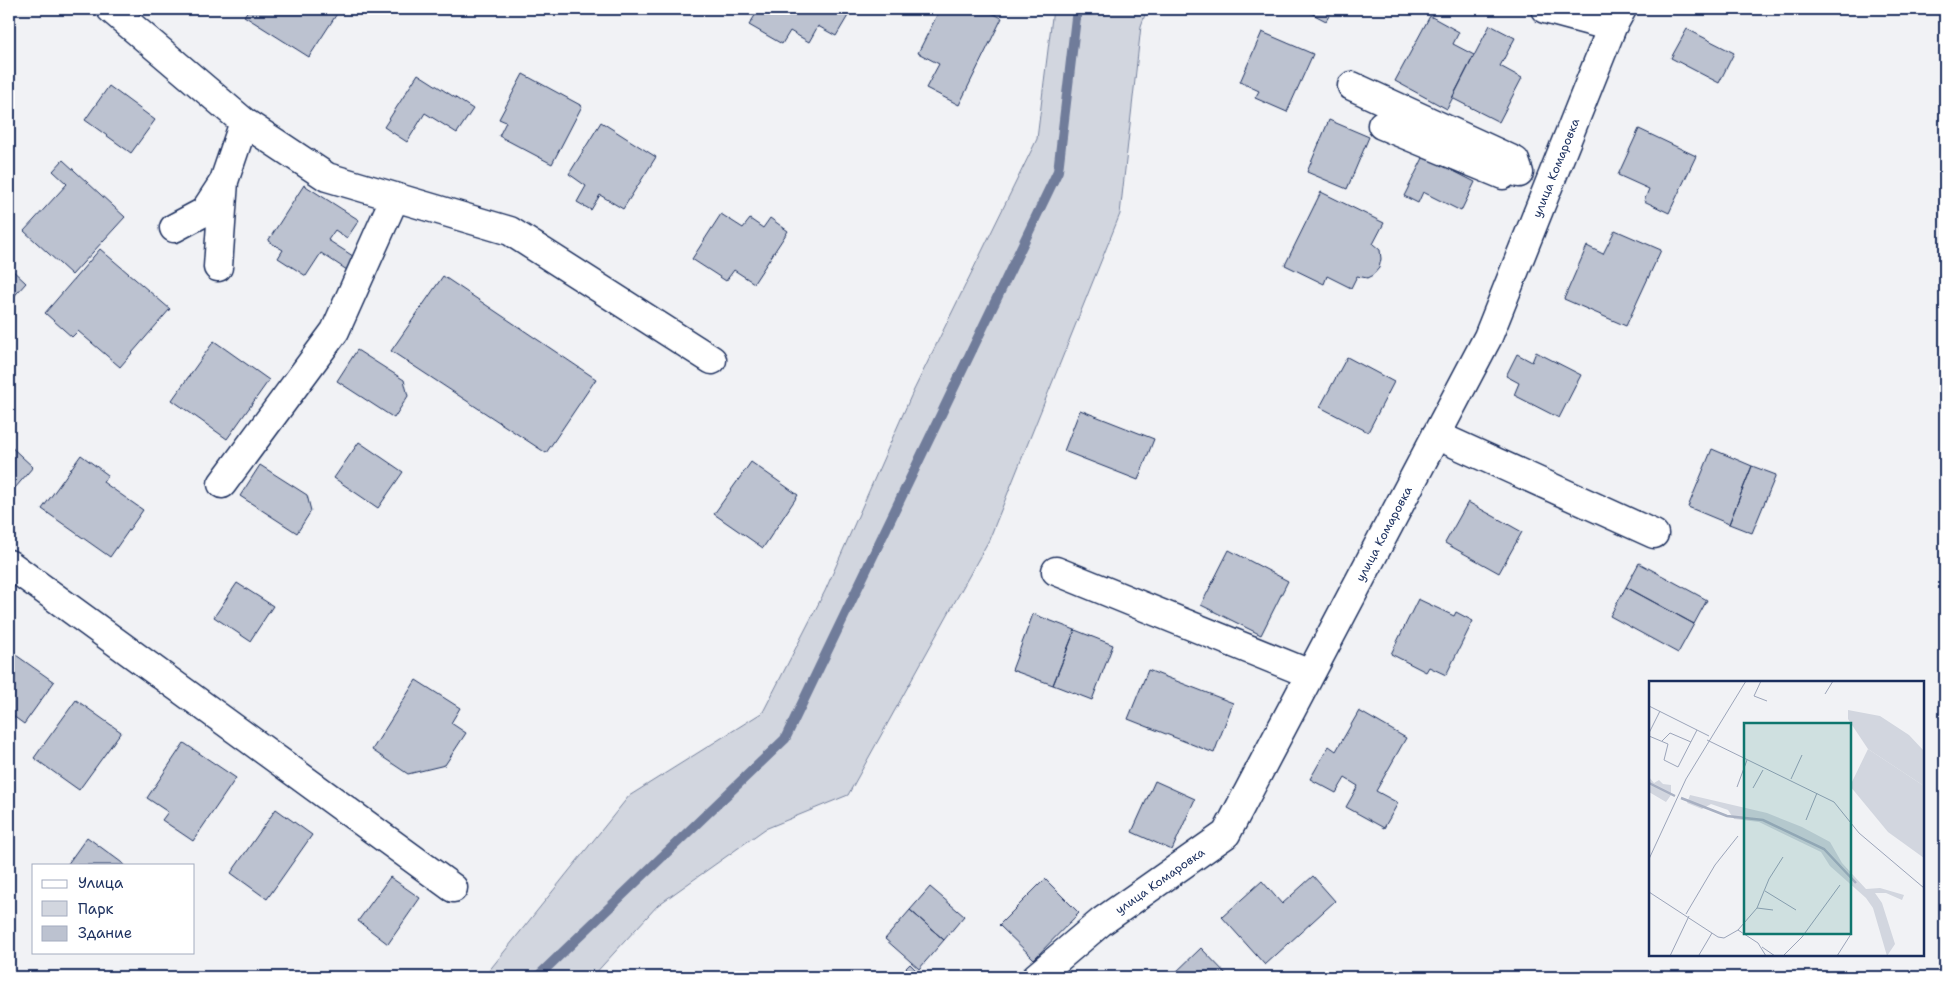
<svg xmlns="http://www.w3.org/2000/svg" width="1954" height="986" font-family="'Shantell Sans',sans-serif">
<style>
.green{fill:#d2d6df;stroke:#76829e}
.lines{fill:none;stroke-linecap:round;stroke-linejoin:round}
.stream{stroke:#707c9a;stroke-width:10}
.building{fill:#bcc2d0;stroke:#1b2f5e}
.minor-casing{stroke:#1b2f5e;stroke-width:31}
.minor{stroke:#fff;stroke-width:28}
.labels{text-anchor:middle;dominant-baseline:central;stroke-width:4.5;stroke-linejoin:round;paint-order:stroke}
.street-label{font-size:12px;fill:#1b2f5e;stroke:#fff}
.inset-river{fill:none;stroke:#a8b0c2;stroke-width:2.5}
.inset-road{fill:none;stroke:#9ba4b9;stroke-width:1}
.view{fill:#0f766e;fill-opacity:0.15;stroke:#0f766e;stroke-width:2.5}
.inset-edge{fill:none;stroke:#1b2f5e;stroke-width:2.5}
</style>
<rect width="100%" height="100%" fill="#f1f2f5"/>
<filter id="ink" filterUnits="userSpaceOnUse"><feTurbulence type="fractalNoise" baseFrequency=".02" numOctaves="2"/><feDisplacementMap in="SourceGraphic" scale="10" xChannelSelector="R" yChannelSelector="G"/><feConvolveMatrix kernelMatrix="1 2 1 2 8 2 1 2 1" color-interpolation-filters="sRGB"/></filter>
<g filter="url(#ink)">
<!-- green -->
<path class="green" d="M1053,9H1147L1141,26L1120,214L989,540L848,795L765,829L658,905L592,977H484L629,796L763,712L825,591L911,396L1037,139Z"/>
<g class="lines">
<!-- stream -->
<path class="stream" d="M537,977L785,739L1058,171L1077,9"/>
</g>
<!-- building -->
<path class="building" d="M249,9H340L309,57L244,16Z
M759,9H852L836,36L818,26L809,42L790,31L782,44L749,25Z
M940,9H984L1002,18L959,105L926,88L939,64L918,53Z
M1303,9H1333L1326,21Z
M1430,16L1459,32L1453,44L1474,55L1447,109L1395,81Z
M1490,25L1515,38L1500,66L1522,78L1499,122L1452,98Z
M1687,29L1734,53L1719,83L1671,58Z
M1262,32L1313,54L1287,112L1255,98L1259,91L1240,82Z
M418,74L473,109L457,133L425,113L407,142L384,127Z
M523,74L582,106L552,164L499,136L506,122L499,119Z
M109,86L155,120L131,153L85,120Z
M1329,120L1369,137L1347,189L1307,172Z
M601,122L656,157L623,209L600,195L591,210L577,202L586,186L569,174Z
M1639,129L1696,156L1669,213L1644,201L1649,189L1618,175Z
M1424,156L1475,182L1461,211L1423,192L1418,203L1404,196Z
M63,160L125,217L72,275L24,231L67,184L53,171Z
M304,185L359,220L347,238L335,230L328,240L356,258L347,270L321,253L306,276L278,258L283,250L268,241Z
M1321,192L1384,223L1373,244L1380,250L1381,259L1379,268L1373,275L1367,278L1357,276L1351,288L1327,276L1324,284L1285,265Z
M721,214L743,228L750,219L763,228L770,218L788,231L754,283L734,270L726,281L692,259Z
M1615,230L1661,250L1626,326L1564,299L1587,246L1603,254Z
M100,249L170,309L120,367L78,331L72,337L45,313Z
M9,267L26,283L9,302Z
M443,276L596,379L546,453L391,351Z
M214,341L269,380L227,439L172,400Z
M357,350L404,380L408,396L394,418L337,381Z
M1536,352L1581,375L1559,418L1514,395L1519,383L1506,376L1517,354L1532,362Z
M1347,357L1394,382L1368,432L1320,407Z
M1080,410L1154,439L1138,480L1064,451Z
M359,442L403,472L378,508L334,478Z
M9,445L33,467L9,495Z
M1712,449L1752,466L1729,524L1688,507Z
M81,455L108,475L103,482L143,510L110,557L42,509Z
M751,462L798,495L763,548L714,514Z
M260,465L307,495L311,511L297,533L240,496Z
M1752,466L1776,475L1752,533L1729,524Z
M1468,502L1522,532L1499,573L1445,543Z
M1229,550L1288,581L1261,635L1201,605Z
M1639,563L1707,600L1694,624L1626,587Z
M237,583L273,606L250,641L214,617Z
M1626,587L1694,624L1678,653L1610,616Z
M1418,599L1454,616L1456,612L1473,621L1446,675L1429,667L1426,672L1391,654Z
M1033,614L1075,630L1053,685L1012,670Z
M1075,630L1113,645L1092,700L1053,685Z
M13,653L54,682L24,724L9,713V660Z
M1148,670L1233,703L1214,753L1128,719Z
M416,680L460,708L451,723L466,733L445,765L408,774L372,750Z
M76,700L121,732L79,790L34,758Z
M1359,711L1406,738L1376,791L1398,803L1384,828L1346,807L1358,786L1345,778L1336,793L1310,779L1329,746L1336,751Z
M184,743L236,778L193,841L162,820L168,812L147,798Z
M1155,781L1195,799L1172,850L1132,832Z
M276,809L312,835L267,899L231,873Z
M87,837L125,865H67Z
M1313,876L1335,901L1265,965L1222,917L1262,881L1282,904Z
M390,877L420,898L388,944L358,921Z
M1045,879L1079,913L1034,959L999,925Z
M930,887L964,916L944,940L910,910Z
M910,910L944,940L919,969L885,939Z
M1201,948L1229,977H1171Z
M910,964L923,977H897Z"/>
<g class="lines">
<!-- minor casing -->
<g class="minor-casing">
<path id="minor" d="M111,9L244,122L327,177L510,231L712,360
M1545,9L1612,27
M1352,86L1515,161L1519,173
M1382,125L1503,175
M174,228L204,212L223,183
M218,267L224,181L244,122
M1436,435L1654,534
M222,484L335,331L395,197
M9,564L453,888
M1056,571L1310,674
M1036,977L1101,922L1226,834L1488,337L1612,27L1622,9"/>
</g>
<!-- minor -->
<use href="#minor" class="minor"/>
</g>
</g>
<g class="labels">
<!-- street labels -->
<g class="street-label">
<text transform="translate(1556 168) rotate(-68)">улица Комаровка</text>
<text transform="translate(1384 534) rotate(-62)">улица Комаровка</text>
<text transform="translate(1160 881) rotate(-35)">улица Комаровка</text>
</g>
</g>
<!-- overview -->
<g transform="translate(1649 681)">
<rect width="275" height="275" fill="#f1f2f5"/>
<path d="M41,114L118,132L153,146L181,161L193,182L217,208L231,207L255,214L253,219L237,212H226L233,222L246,263L238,275L224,227L217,217L181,185L172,171L110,141L85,138L79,129L62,123L53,128L38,122Z" fill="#d2d6df"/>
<path d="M199,29L231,35L260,54L275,70V105L219,68L199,38ZM0,96L5,102L10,99L14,103L22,104V114L17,121L0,111Z" fill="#d2d6df"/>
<path d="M219,68L275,105V177L239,151L201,105Z" fill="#d2d6df"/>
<path class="inset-river" d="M0,102L26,115M32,117L78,135L114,139L175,168L207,202"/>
<path class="inset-road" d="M112,0L105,15L118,20M176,13L184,0M0,25L60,55M0,52L11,30M0,55L19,63L15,79L29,86L48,49M58,59L185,121L210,152L275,207M13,60L21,52L42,61M142,98L153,74M88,106L98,79M104,107L114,89M157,139L168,112M0,178L37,98L97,0M116,210L147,229M0,211L69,256L75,257L89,249L108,227L120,198L134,176M108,227L124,229M37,233L66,184L89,155M89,249L109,262L117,275M113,266L126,275M50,274L63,252M21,275L40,235M134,275L153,256L191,204M188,275L202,253"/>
<path class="view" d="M95,42H202V253H95Z"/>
<rect width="275" height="275" class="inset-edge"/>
</g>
<!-- margin -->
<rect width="1954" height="986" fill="none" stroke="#fff" stroke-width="30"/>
<rect x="15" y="15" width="1924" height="956" fill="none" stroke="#1b2f5e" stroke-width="2" filter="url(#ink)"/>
<!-- legend -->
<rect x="32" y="864" width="162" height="90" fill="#ffffff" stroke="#a4acbf"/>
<rect x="42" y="880" width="25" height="8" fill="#ffffff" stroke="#a4acbf"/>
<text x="78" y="888" font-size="15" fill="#1b2f5e">Улица</text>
<rect x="42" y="901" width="25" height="15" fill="#d2d6df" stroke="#a4acbf"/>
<text x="78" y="914" font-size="15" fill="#1b2f5e">Парк</text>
<rect x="42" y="926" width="25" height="15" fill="#bcc2d0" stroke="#a4acbf"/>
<text x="78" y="938" font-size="15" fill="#1b2f5e">Здание</text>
</svg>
